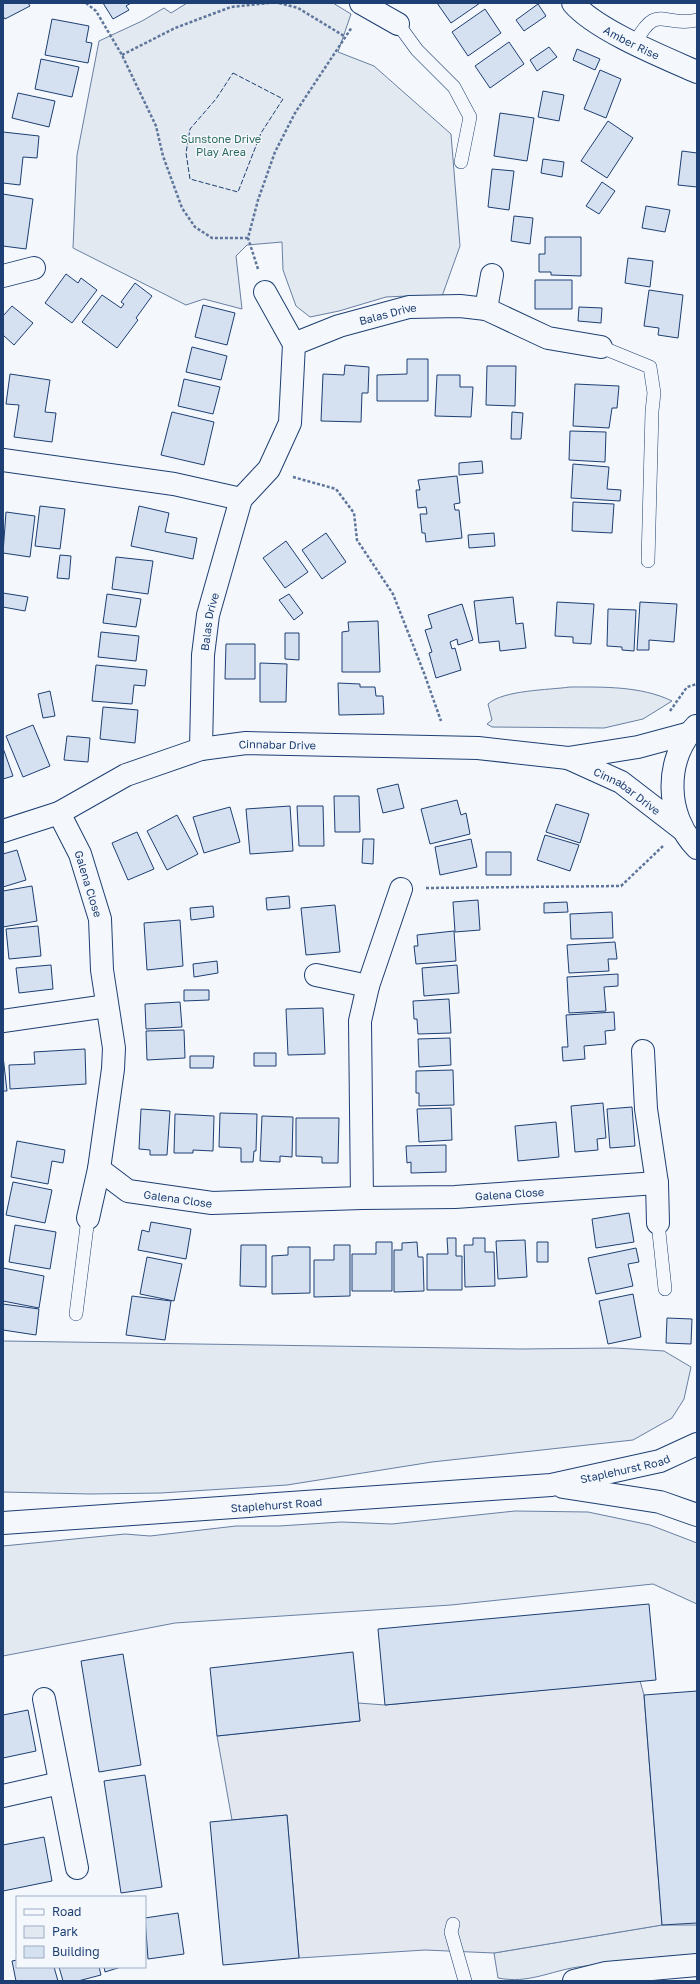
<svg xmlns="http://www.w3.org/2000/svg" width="700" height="1984" font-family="'Golos Text',sans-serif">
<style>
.green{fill:#e3e9f0;stroke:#687fa3}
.parking{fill:#e3e8f0;stroke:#687fa3}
.building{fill:#d5e0f0;stroke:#1d3f73}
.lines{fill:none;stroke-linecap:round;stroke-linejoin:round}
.lane-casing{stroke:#1d3f73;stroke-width:14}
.street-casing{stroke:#1d3f73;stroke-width:24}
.secondary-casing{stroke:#1d3f73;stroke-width:24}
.path{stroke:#5e769c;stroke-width:2.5;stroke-dasharray:3 2;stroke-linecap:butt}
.lane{stroke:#f4f7fb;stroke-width:13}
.street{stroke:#f4f7fb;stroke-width:22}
.secondary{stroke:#f4f7fb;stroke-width:22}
.fence{stroke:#1d3f73;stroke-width:1;stroke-dasharray:5 2;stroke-linecap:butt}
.labels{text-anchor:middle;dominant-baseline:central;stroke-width:3;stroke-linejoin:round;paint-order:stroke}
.street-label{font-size:11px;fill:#1d3f73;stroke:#f4f7fb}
.park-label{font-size:11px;fill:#2c6c60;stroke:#f4f7fb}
</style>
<rect width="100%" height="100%" fill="#f4f7fb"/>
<!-- green -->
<path class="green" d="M187,3H333L351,14L338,52L374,66L451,134L460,246L441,299L407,296L386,297L339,311L310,317L296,306L283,270L282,242L247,245L236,256L242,309L204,299L186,305L73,248L77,155L99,41L142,21L164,8L171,13Z
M570,687C604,687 641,686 672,701L643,719L604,728L492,727L487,724L492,720L488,704C503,690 549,690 570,687Z
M3,1341L521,1349L615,1348L664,1351L691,1367L684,1399L672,1418L633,1440L432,1462L287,1485L161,1493L90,1494L3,1492Z
M515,1511L588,1512L650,1525L697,1543V1604L653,1584L451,1605L175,1623L3,1656V1546L125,1534L150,1536L236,1526H279L341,1522L392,1524Z
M662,1925H697V1954C657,1957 618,1961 578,1967C550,1971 529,1984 498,1978L494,1953Z"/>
<!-- parking -->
<path class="parking" d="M640,1681L644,1695L662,1925L494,1953L425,1950L299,1958L287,1815L232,1820L217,1736L360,1721L358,1703L385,1705Z"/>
<!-- building -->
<path class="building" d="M3,3H28L30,6L5,19L3,16Z
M103,3H131L126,6L129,10L113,19Z
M437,3H480L451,23Z
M538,4L546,16L524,31L516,20Z
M485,9L501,33L468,56L452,32Z
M52,19L89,26L86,42L92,43L88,63L45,55Z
M509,42L524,64L490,88L475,66Z
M549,47L557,57L537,71L530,60Z
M577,49L600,59L595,70L573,60Z
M41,59L79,67L72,97L35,89Z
M600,70L621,79L606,118L584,109Z
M543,91L564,95L559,121L538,117Z
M18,93L55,101L49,127L12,118Z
M500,113L534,118L527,161L494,156Z
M608,121L633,138L607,178L581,161Z
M3,132L39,136L37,158L23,157L20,185L3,183Z
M682,151L697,153V187L678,185Z
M543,159L564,162L562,177L541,173Z
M492,169L514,171L509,210L488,207Z
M602,182L615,191L599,214L586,206Z
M3,194L33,199L26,249L3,246Z
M646,206L670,210L665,232L642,228Z
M514,216L533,218L530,244L511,241Z
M545,237H581V276L551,275V272H539V254H545Z
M628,258L653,261L650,287L625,283Z
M66,274L78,283L81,278L97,290L72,323L45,303Z
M535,280H572V309H535Z
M135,283L152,296L136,318L138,320L117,348L82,322L102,295L121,308L124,304L121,302Z
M649,290L683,295L678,338L658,335L659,328L644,326Z
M203,305L235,313L227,345L195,337Z
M12,306L33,323L14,345L3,335V316Z
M579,307L602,308L601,323L578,321Z
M192,347L227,356L221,380L186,372Z
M407,359H428V401H377V375L407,374Z
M345,365L369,367L368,393H362L361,422L321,421L323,374L344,375Z
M487,366H516L515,406L486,405Z
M10,374L50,380L45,412L56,413L52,442L14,437L19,405L6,404Z
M437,375H460V387H473L471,417L435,416Z
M184,379L220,387L213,414L178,406Z
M575,384L619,386L617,408H612L609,428L573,426Z
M172,412L214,422L204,465L161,455Z
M512,412L523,413L521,439H511Z
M570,431L606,432L605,462L569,460Z
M482,461L483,473L459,475V463Z
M573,464L609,467L607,489L621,490L620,501L571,498Z
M457,476L460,503L454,504L455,510H459L462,538L426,542L425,533H422L420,514H427L426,507L418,508L416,490H420L418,480Z
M573,502L614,504L612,533L572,531Z
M40,506L65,509L60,549L35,546Z
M139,506L169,513L165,532L197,538L193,559L131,546Z
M6,512L35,516L30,557L3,553Z
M326,533L346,562L322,579L302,550Z
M494,533L495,546L469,548L468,535Z
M286,541L308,572L285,588L263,558Z
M60,555L71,556L69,579L57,578Z
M116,557L153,561L148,594L112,589Z
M3,593L28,597L25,611L3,607Z
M107,594L141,599L136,627L103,623Z
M289,594L303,613L294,620L279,600Z
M513,597L516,624L523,623L526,648L500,651L499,641L479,643L474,601Z
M557,602L594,604L591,644L573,643V637L555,636Z
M640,602L677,604L674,642L649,640V650H637Z
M462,604L473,640L458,645L457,639L450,642L452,649L455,648L461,670L436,678L429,653L432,652L425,630L432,628L428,615Z
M608,609L636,610L634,651L622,650V647L607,646Z
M378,621L380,672H342V632L349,631L348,622Z
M101,632L139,636L136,661L98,657Z
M285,633H299V660L285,659Z
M226,644H255V679H225Z
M260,663L287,664L286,702H260Z
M96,665L147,670L145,686L134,685L132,704L92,701Z
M338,683L360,684V687H375L376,696H383L384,714L339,715Z
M50,691L55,716L43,718L38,694Z
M103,707L138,710L135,743L100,739Z
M33,725L50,766L23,777L6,736Z
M67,736L90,738L88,762L64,760Z
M3,748L13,776L3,779Z
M398,784L404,808L383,813L377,789Z
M334,796H359L360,832H335Z
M457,800L461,815L466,813L470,834L430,844L421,809Z
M556,804L589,814L580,843L546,832Z
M290,806L293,851L250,854L246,809Z
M297,806H323L324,846H299Z
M230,807L240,842L204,853L193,817Z
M177,815L198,854L167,870L147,831Z
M137,832L154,869L128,880L112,843Z
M545,835L579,845L570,871L537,860Z
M363,839H374L373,864L362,863Z
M471,839L477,867L440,875L435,847Z
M17,850L26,880L3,887V854Z
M486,852H511V875H486Z
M32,886L37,921L3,927V891Z
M289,896L290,908L267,910L266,898Z
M478,900L480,930L455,932L453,902Z
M567,902L568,912L544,913V903Z
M335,905L340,952L306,955L301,908Z
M213,906L214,917L191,920L190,908Z
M612,912L613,938L571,939L570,914Z
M180,920L183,966L147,970L144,923Z
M38,926L41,956L9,959L6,929Z
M454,931L456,961L416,964L414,946H418L417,935Z
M615,942L617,959H608L609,971L569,973L567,945Z
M217,961L218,973L194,977L193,964Z
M51,965L53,989L19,993L16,968Z
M457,965L459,993L424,996L422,968Z
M618,974V986L604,987L606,1011L569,1013L567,977Z
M184,990H209V1000L184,1001Z
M449,999L451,1033L418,1034L417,1019H414L413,1001Z
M180,1002L182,1027L146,1029L145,1004Z
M323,1008L325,1054L288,1055L286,1009Z
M614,1012L615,1030L605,1031L606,1044L584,1046L585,1059L563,1061L562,1047H568L566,1015Z
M184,1030L185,1058L147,1060L146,1031Z
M450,1038L451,1065L419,1067L418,1039Z
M85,1049L86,1084L10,1089L9,1065L35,1064L34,1052Z
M254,1053H276V1066H254Z
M3,1056L7,1091H3Z
M190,1056H214L213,1068H190Z
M453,1070L454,1105L419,1106V1093H416V1071Z
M603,1103L606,1138L597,1139L598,1150L575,1152L571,1106Z
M632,1107L635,1146L610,1148L607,1109Z
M451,1108L452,1140L419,1142L417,1109Z
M141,1109L170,1111L167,1155H150V1150L139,1149Z
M220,1113L257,1114L256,1151H254L253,1162H241V1148L219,1147Z
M175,1114L214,1116L213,1151L193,1150V1153H174Z
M262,1116L293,1117L292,1157L280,1156V1162L260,1161Z
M296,1118H339L338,1163H322V1157L296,1156Z
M556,1122L559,1157L518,1161L515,1126Z
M17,1141L65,1150L63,1163L52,1161L48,1184L11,1177Z
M446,1145V1172L411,1173V1162L407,1163L406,1146Z
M13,1182L52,1190L45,1223L6,1215Z
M629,1213L634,1242L596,1248L592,1219Z
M151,1222L191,1229L186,1259L138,1250L142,1230L149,1232Z
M15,1225L56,1232L50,1269L9,1262Z
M447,1238H456V1256H462V1290H427V1254H448Z
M473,1238H485V1252H494L495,1286L465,1287L464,1245H473Z
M525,1240L527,1277L498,1279L496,1241Z
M376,1242H392V1291H352V1254H376Z
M417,1242L418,1257H423L424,1291L394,1292V1250H402V1243Z
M537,1242H548V1262H537Z
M241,1245H266V1287L240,1286Z
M334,1245H350V1296L314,1297V1260H334Z
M288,1247H310V1293L272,1294V1256L288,1255Z
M636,1248L639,1262L628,1264L633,1286L596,1294L588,1258Z
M147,1257L182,1264L174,1301L140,1294Z
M3,1268L44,1276L39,1308L3,1301Z
M633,1294L641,1337L608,1344L599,1301Z
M132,1296L171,1301L165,1340L126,1335Z
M3,1304L39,1309L36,1335L3,1330Z
M667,1318L692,1319L691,1344L666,1343Z
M649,1604L656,1680L385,1705L378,1629Z
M353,1652L360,1721L217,1736L210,1668Z
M123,1654L141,1765L99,1772L81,1661Z
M697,1691V1923L662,1925L644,1695Z
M28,1710L36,1751L3,1758V1715Z
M145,1775L162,1887L121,1893L104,1781Z
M287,1815L299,1958L223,1965L210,1822Z
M44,1837L52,1881L3,1891V1845Z
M178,1913L184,1954L148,1959L145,1918Z
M17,1960V1967H54L58,1981H16L12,1961Z
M59,1967H99L101,1975L78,1981H63Z
M104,1967H121L105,1972Z"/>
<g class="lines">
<!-- lane casing -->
<g class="lane-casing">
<path id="lane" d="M398,24L417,50L454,87L470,117L461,162
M635,43C658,1 662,28 697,20
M601,347L650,367L654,393L652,411L648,561
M658,1223L665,1289
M76,1314L88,1218
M453,1924L451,1932L465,1981"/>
</g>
<!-- street casing -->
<g class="street-casing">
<g id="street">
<path d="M361,3L398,24"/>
<path id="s1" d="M573,3C596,30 663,57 697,72"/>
<path d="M3,276L34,268"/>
<path d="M486,309L492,275"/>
<path id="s2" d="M294,344L339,326L409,307L460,306L486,309L548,338L601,347"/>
<path d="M3,460L174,484L241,499"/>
<path d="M696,726C664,759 665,816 697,848"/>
<path id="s3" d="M201,749L203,655L208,615L241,499L269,469L290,423L294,344L265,292"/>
<path id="s4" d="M568,758L621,782L682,829"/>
<path id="s5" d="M59,813L80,854L100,919L102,970L114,1048L113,1069L99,1169L88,1218"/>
<path id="s6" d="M3,831L59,813L126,775L201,749L246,743L478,748L568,758L638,747L690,733"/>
<path d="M316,975L368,986"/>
<path d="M3,1021L107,1006"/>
<path d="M643,1051L646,1109L657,1183L658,1223"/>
<path id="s7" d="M99,1169L128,1191L212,1203L362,1198L455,1197L657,1183"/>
<path d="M362,1198L360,1021L368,986L401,889"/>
<path d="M44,1699L77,1868"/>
<path d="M3,1796L60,1783"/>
<path d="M574,1981L606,1973L697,1965"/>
</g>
</g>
<!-- secondary casing -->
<g class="secondary-casing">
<g id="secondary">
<path d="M563,1487L660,1502L697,1515"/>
<path id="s8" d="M3,1523L551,1485L660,1461L697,1444"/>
</g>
</g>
<!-- path -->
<path class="path" d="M86,3L96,11L122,55L156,126L163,156L182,208L195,227L212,238H248
M279,3L298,8L344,36
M122,55L175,28L231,7L269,3
M258,269L248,238L258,200L275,152L295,113L352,27
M293,477L336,489L354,513L357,540L393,594L424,673L441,721
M670,711L687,687L697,684
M426,888L621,886L663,846"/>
<!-- lane -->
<use href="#lane" class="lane"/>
<!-- street -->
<use href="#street" class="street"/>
<!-- secondary -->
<use href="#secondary" class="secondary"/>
<!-- fence -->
<path class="fence" d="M233,73L283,99L261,133L238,192L190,179L186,153L190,129L216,99Z"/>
</g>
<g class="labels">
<!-- street labels -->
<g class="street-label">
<text stroke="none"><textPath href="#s1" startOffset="71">Amber Rise</textPath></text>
<text stroke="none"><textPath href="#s2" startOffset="99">Balas Drive</textPath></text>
<text stroke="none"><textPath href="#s3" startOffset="128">Balas Drive</textPath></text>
<text stroke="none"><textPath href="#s6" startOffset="292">Cinnabar Drive</textPath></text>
<text stroke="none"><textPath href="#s4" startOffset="68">Cinnabar Drive</textPath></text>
<text stroke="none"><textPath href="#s5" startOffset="77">Galena Close</textPath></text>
<text stroke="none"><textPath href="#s7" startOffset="419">Galena Close</textPath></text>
<text stroke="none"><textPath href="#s7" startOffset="87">Galena Close</textPath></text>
<text stroke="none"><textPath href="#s8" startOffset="625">Staplehurst Road</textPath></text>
<text stroke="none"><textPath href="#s8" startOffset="274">Staplehurst Road</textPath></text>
</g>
<!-- park labels -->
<g class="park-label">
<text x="221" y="138">Sunstone Drive<tspan x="221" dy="13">Play Area</tspan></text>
</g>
</g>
<!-- border -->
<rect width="700" height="1984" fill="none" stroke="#1d3f73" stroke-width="8"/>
<!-- legend -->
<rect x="16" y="1896" width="130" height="72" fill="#f4f7fb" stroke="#9eadc5"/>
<rect x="24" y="1909" width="20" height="6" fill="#f4f7fb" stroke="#9eadc5"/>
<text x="52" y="1916" font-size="12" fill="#1d3f73">Road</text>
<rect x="24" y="1926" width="20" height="12" fill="#e3e9f0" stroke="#9eadc5"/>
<text x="52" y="1936" font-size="12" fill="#1d3f73">Park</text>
<rect x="24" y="1946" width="20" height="12" fill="#d5e0f0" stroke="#9eadc5"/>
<text x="52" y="1956" font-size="12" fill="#1d3f73">Building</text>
</svg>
